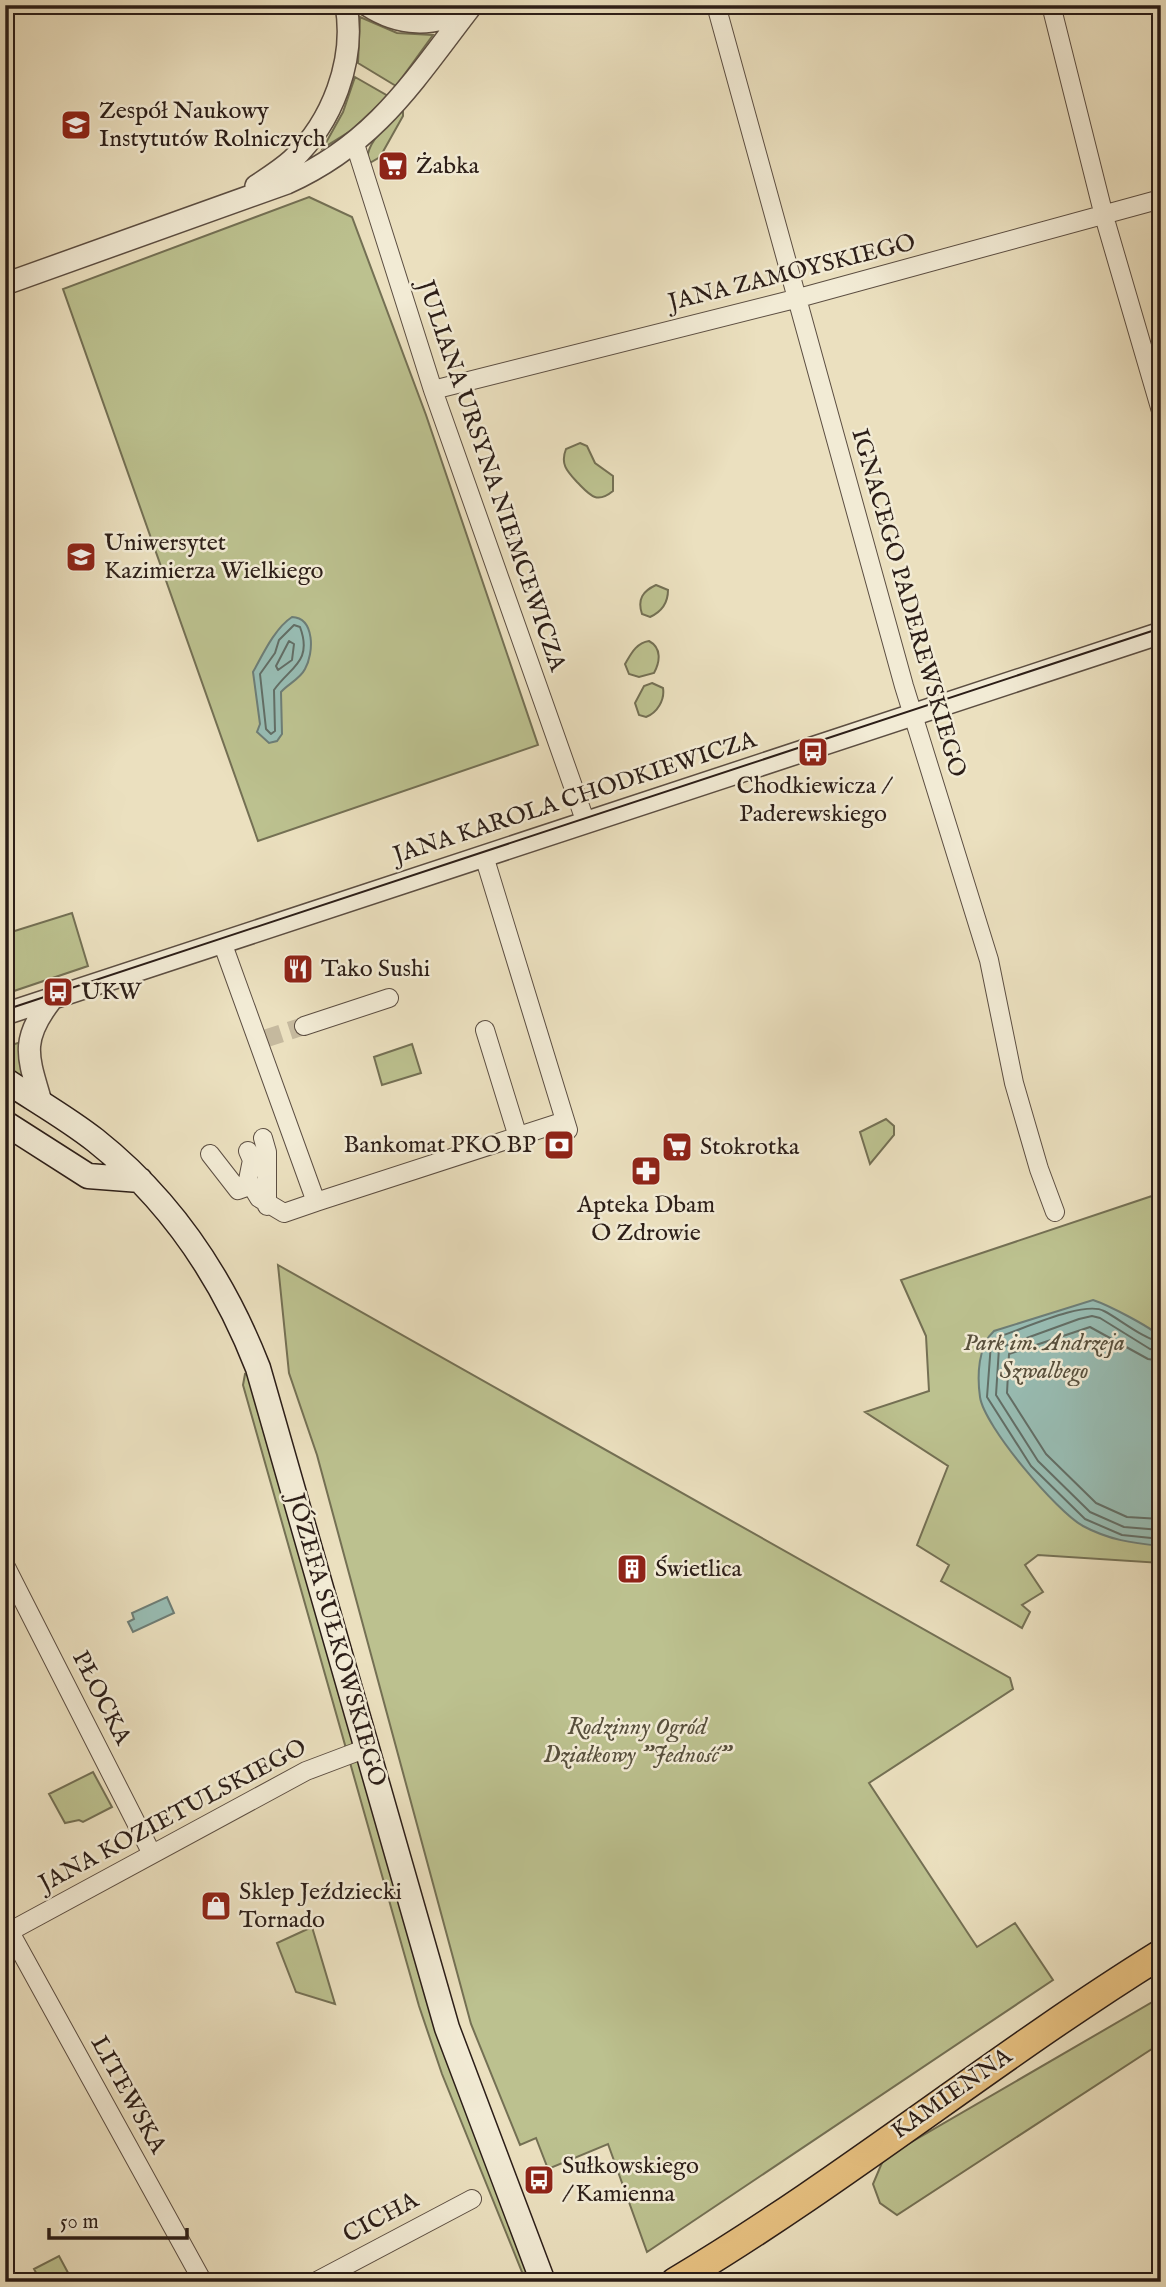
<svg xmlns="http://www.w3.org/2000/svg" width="1166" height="2287" font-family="'IM FELL English',serif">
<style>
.green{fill:#bcc18f;stroke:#747054;stroke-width:2}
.water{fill:#98bdb4;stroke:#6d7d76;stroke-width:2}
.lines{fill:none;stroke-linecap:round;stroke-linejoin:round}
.shore{stroke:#626e66;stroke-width:2}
.minor-tunnel{stroke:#c5b99e;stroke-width:18;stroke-dasharray:18 9;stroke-linecap:butt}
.minor-casing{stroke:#5c4e42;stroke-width:20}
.tertiary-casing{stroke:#5c4e42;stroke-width:24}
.secondary-casing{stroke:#2c1e18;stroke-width:27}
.primary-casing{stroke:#2c1e18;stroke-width:31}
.minor{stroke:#f2ebd5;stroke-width:18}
.tertiary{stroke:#f2ebd5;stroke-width:21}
.secondary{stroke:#f2ebd5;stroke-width:24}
.primary{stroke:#e6c080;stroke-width:28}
.tram{stroke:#2c1e18;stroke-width:2}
.labels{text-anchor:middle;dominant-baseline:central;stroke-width:5;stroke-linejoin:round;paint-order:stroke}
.poi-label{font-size:24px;fill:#2c1e18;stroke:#f2ebd5;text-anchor:start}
.street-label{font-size:24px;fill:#2c1e18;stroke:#f2ebd5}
.park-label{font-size:24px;font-style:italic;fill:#574f3c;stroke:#f2ebd5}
</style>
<rect width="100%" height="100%" fill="#ebe0bf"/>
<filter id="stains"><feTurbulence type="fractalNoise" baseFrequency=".00286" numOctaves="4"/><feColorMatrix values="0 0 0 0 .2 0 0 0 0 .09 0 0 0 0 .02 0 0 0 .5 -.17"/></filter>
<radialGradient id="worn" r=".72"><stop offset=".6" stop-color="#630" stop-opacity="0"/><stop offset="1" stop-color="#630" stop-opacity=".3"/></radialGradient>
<!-- green -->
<path class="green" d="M360,17L397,33L433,35L396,86L358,63Z
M355,77L388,96L352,130L323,148L343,112Z
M403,109V116L380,157L368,164C363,143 390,123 403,109Z
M309,197L352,217L426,415L538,745L258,841L63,289Z
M580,443L587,446L595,463L613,476V491C596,505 589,494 577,482C567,471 560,464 566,449Z
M656,585L668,590C668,603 661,612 650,617L642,614C637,599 643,591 656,585Z
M649,641C662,648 660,662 654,673L639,677L629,674L625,664C631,654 636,643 649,641Z
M652,683L663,688C665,700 657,713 646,717L639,715L635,703L644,686Z
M72,913L88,966L5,994V934Z
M21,1042L23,1079L5,1068V1047Z
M412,1044L421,1073L382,1085L374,1057Z
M886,1119L894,1126V1135L870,1164L860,1132Z
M1161,1193V1563L1038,1555L1025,1565L1043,1592L1022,1605L1030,1612L1022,1628L941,1581L949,1565L917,1545L948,1466L865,1412L929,1391L926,1336L901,1280Z
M278,1265L1010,1678L1013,1689L869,1783L977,1947L1015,1923L1053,1980L647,2252L608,2144L548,2169L536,2138L520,2145L471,2024L317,1455L289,1373Z
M245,1374L248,1375L440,2043L532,2282H526L442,2074L419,2006L243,1385Z
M93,1772L112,1807L83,1822L79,1820L65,1823L49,1794Z
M312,1927L335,2004L296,1992L277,1943Z
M1161,1997V2043L897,2215L880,2203L873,2184L884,2158Z
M59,2256L73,2282H41L34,2269Z"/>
<!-- water -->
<path class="water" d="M292,617C315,618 314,653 305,669C300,679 288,684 281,692L282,734L277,741L269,743L257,732L260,724L253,672C263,654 275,628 292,617Z
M1093,1300C1108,1305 1149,1326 1161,1337V1546C1132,1543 1109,1540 1083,1526C1057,1512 984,1426 980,1397C977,1376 978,1345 994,1331Z
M167,1597L174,1613L133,1632L128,1622L134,1619L132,1613Z"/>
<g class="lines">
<!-- shore -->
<path class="shore" d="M294,625L300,627C313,662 290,667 274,690L275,731L271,734L266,729L260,674L275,653L279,640Z
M289,641L294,644L292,660L278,670L276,666Z
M1161,1342C1145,1340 1118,1318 1104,1311C1084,1300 1021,1330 998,1337L991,1343L987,1397L1031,1466L1085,1519L1122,1535L1161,1539
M1161,1351L1150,1349L1100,1318L1092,1316L1079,1319L999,1348L996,1395L1038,1461L1090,1512L1124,1527L1161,1530
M1161,1361L1148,1359L1090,1327L1009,1354L1007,1393L1046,1454L1096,1503L1127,1517L1161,1519"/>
<!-- minor-tunnel -->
<path class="minor-tunnel" d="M264,1039L304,1026"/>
<!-- minor casing -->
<g class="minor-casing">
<path id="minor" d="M716,5L904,686L989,960L1014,1083L1039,1169L1055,1212
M1051,5L1104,216L1161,411
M355,144L433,390L586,823
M433,390L795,299L1161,199
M484,856L568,1130
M222,942L316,1202L565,1121
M304,1026L389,998
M485,1030L518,1137
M263,1138L267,1152V1206
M248,1151L252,1160L248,1180L259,1198L284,1213L316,1202
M210,1154L238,1190L252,1185
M5,1565L152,1854
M10,1932L203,2282
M5,1934L306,1771L367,1748
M315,2282L472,2199"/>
</g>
<!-- tertiary casing -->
<g class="tertiary-casing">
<path id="tertiary" d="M367,5C399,26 434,28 467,8
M256,186C268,178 281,170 292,160C332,122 356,61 346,5
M5,284L287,183C376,143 414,80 472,5
M5,1014L1161,633
M42,1105C28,1057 19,1041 52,999"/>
</g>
<!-- secondary casing -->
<g class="secondary-casing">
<path id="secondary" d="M5,1080C35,1100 67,1118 95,1140C172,1201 223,1278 258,1368L447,2028L543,2282
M5,1123L88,1176L140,1180"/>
</g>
<!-- primary casing -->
<g class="primary-casing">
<path id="primary" d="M675,2282C843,2182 995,2057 1161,1954"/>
</g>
<!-- minor -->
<use href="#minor" class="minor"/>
<!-- tertiary -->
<use href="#tertiary" class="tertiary"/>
<!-- secondary -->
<use href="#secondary" class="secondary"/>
<!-- primary -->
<use href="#primary" class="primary"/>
<!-- tram -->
<path class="tram" d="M5,1010L1161,628"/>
</g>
<!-- icons -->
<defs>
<g id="university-square" transform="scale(1.575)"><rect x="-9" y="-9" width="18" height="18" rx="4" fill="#8f2418" stroke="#f2ebd5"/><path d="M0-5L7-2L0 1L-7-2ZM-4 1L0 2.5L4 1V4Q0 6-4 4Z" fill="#fff"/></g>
<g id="supermarket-square" transform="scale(1.575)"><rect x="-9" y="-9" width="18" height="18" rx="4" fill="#8f2418" stroke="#f2ebd5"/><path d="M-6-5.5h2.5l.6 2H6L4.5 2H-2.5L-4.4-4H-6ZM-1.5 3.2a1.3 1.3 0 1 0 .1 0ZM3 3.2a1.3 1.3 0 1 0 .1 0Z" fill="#fff"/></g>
<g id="bus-square" transform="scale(1.575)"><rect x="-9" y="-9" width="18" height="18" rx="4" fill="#8f2418" stroke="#f2ebd5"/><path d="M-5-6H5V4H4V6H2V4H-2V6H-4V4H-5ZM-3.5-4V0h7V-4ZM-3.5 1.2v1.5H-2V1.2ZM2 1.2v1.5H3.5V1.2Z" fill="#fff"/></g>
<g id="restaurant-square" transform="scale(1.575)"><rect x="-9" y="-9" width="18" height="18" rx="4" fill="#8f2418" stroke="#f2ebd5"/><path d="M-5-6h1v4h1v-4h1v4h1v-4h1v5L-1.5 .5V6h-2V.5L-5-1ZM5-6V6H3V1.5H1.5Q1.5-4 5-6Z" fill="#fff"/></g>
<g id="bank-square" transform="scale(1.575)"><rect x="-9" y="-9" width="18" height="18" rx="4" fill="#8f2418" stroke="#f2ebd5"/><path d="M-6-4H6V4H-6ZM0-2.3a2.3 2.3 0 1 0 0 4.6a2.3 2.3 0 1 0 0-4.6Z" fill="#fff"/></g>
<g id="pharmacy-square" transform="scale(1.575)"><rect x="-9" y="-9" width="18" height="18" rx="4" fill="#8f2418" stroke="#f2ebd5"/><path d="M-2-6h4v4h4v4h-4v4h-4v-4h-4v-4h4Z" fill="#fff"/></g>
<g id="building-square" transform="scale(1.575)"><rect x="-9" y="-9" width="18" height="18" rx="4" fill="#8f2418" stroke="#f2ebd5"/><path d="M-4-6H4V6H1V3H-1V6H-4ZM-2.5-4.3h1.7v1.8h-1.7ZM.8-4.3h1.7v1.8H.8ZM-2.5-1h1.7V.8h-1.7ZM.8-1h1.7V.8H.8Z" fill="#fff"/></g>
<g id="shop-square" transform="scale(1.575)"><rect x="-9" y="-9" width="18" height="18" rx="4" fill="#8f2418" stroke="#f2ebd5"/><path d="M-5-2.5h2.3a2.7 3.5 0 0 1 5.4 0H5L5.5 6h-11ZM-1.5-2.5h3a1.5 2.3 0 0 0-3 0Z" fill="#fff"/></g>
</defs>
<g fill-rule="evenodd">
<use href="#university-square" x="76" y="125"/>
<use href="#supermarket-square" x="393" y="166"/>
<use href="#university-square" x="81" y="557"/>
<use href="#bus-square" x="813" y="752"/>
<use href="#restaurant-square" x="298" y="969"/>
<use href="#bus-square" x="58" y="992"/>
<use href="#bank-square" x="559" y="1145"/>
<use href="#supermarket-square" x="677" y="1147"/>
<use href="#pharmacy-square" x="646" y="1171"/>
<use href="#building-square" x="632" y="1569"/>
<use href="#shop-square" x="216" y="1906"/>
<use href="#bus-square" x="539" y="2180"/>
</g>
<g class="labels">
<!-- poi labels -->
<g class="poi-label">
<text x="99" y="111">Zespół Naukowy<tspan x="99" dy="28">Instytutów Rolniczych</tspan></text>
<text x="416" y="166">Żabka</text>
<text x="104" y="543">Uniwersytet<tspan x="104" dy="28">Kazimierza Wielkiego</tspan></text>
<text x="813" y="786" text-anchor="middle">Chodkiewicza /<tspan x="813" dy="28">Paderewskiego</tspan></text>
<text x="321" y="969">Tako Sushi</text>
<text x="81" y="992">UKW</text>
<text x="536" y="1145" text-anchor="end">Bankomat PKO BP</text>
<text x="700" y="1147">Stokrotka</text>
<text x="646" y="1205" text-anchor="middle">Apteka Dbam<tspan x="646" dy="28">O Zdrowie</tspan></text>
<text x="655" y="1569">Świetlica</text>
<text x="239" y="1892">Sklep Jeździecki<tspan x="239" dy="28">Tornado</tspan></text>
<text x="562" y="2166">Sułkowskiego<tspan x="562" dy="28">/ Kamienna</tspan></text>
</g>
<!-- street labels -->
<g class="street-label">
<text transform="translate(792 273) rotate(-14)">JANA ZAMOYSKIEGO</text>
<text transform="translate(491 476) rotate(71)">JULIANA URSYNA NIEMCEWICZA</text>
<text transform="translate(908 603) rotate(74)">IGNACEGO PADEREWSKIEGO</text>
<text transform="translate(575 798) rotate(-18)">JANA KAROLA CHODKIEWICZA</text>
<text transform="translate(336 1640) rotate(74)">JÓZEFA SUŁKOWSKIEGO</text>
<text transform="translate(101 1698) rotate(63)">PŁOCKA</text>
<text transform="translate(173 1816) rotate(-28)">JANA KOZIETULSKIEGO</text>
<text transform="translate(952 2094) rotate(-35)">KAMIENNA</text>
<text transform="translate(128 2095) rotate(61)">LITEWSKA</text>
<text transform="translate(381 2218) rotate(-28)">CICHA</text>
</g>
<!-- park labels -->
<g class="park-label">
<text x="1044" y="1343">Park im. Andrzeja<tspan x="1044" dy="28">Szwalbego</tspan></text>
<text x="637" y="1727">Rodzinny Ogród<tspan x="637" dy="28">Działkowy "Jedność"</tspan></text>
</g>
</g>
<!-- margin -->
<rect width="1166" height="2287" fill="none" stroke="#ebe0bf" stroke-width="28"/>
<rect x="7" y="7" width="1152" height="2273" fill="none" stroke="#2c1e18" stroke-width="3.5"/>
<rect x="14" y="14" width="1138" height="2259" fill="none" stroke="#2c1e18" stroke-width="2"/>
<!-- scale -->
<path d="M49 2228v10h138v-10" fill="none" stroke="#2c1e18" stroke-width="3.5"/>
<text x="60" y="2228" font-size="21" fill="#2c1e18" stroke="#f2ebd5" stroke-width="5" paint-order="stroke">50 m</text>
<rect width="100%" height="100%" filter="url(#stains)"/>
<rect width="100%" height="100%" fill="url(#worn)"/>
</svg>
